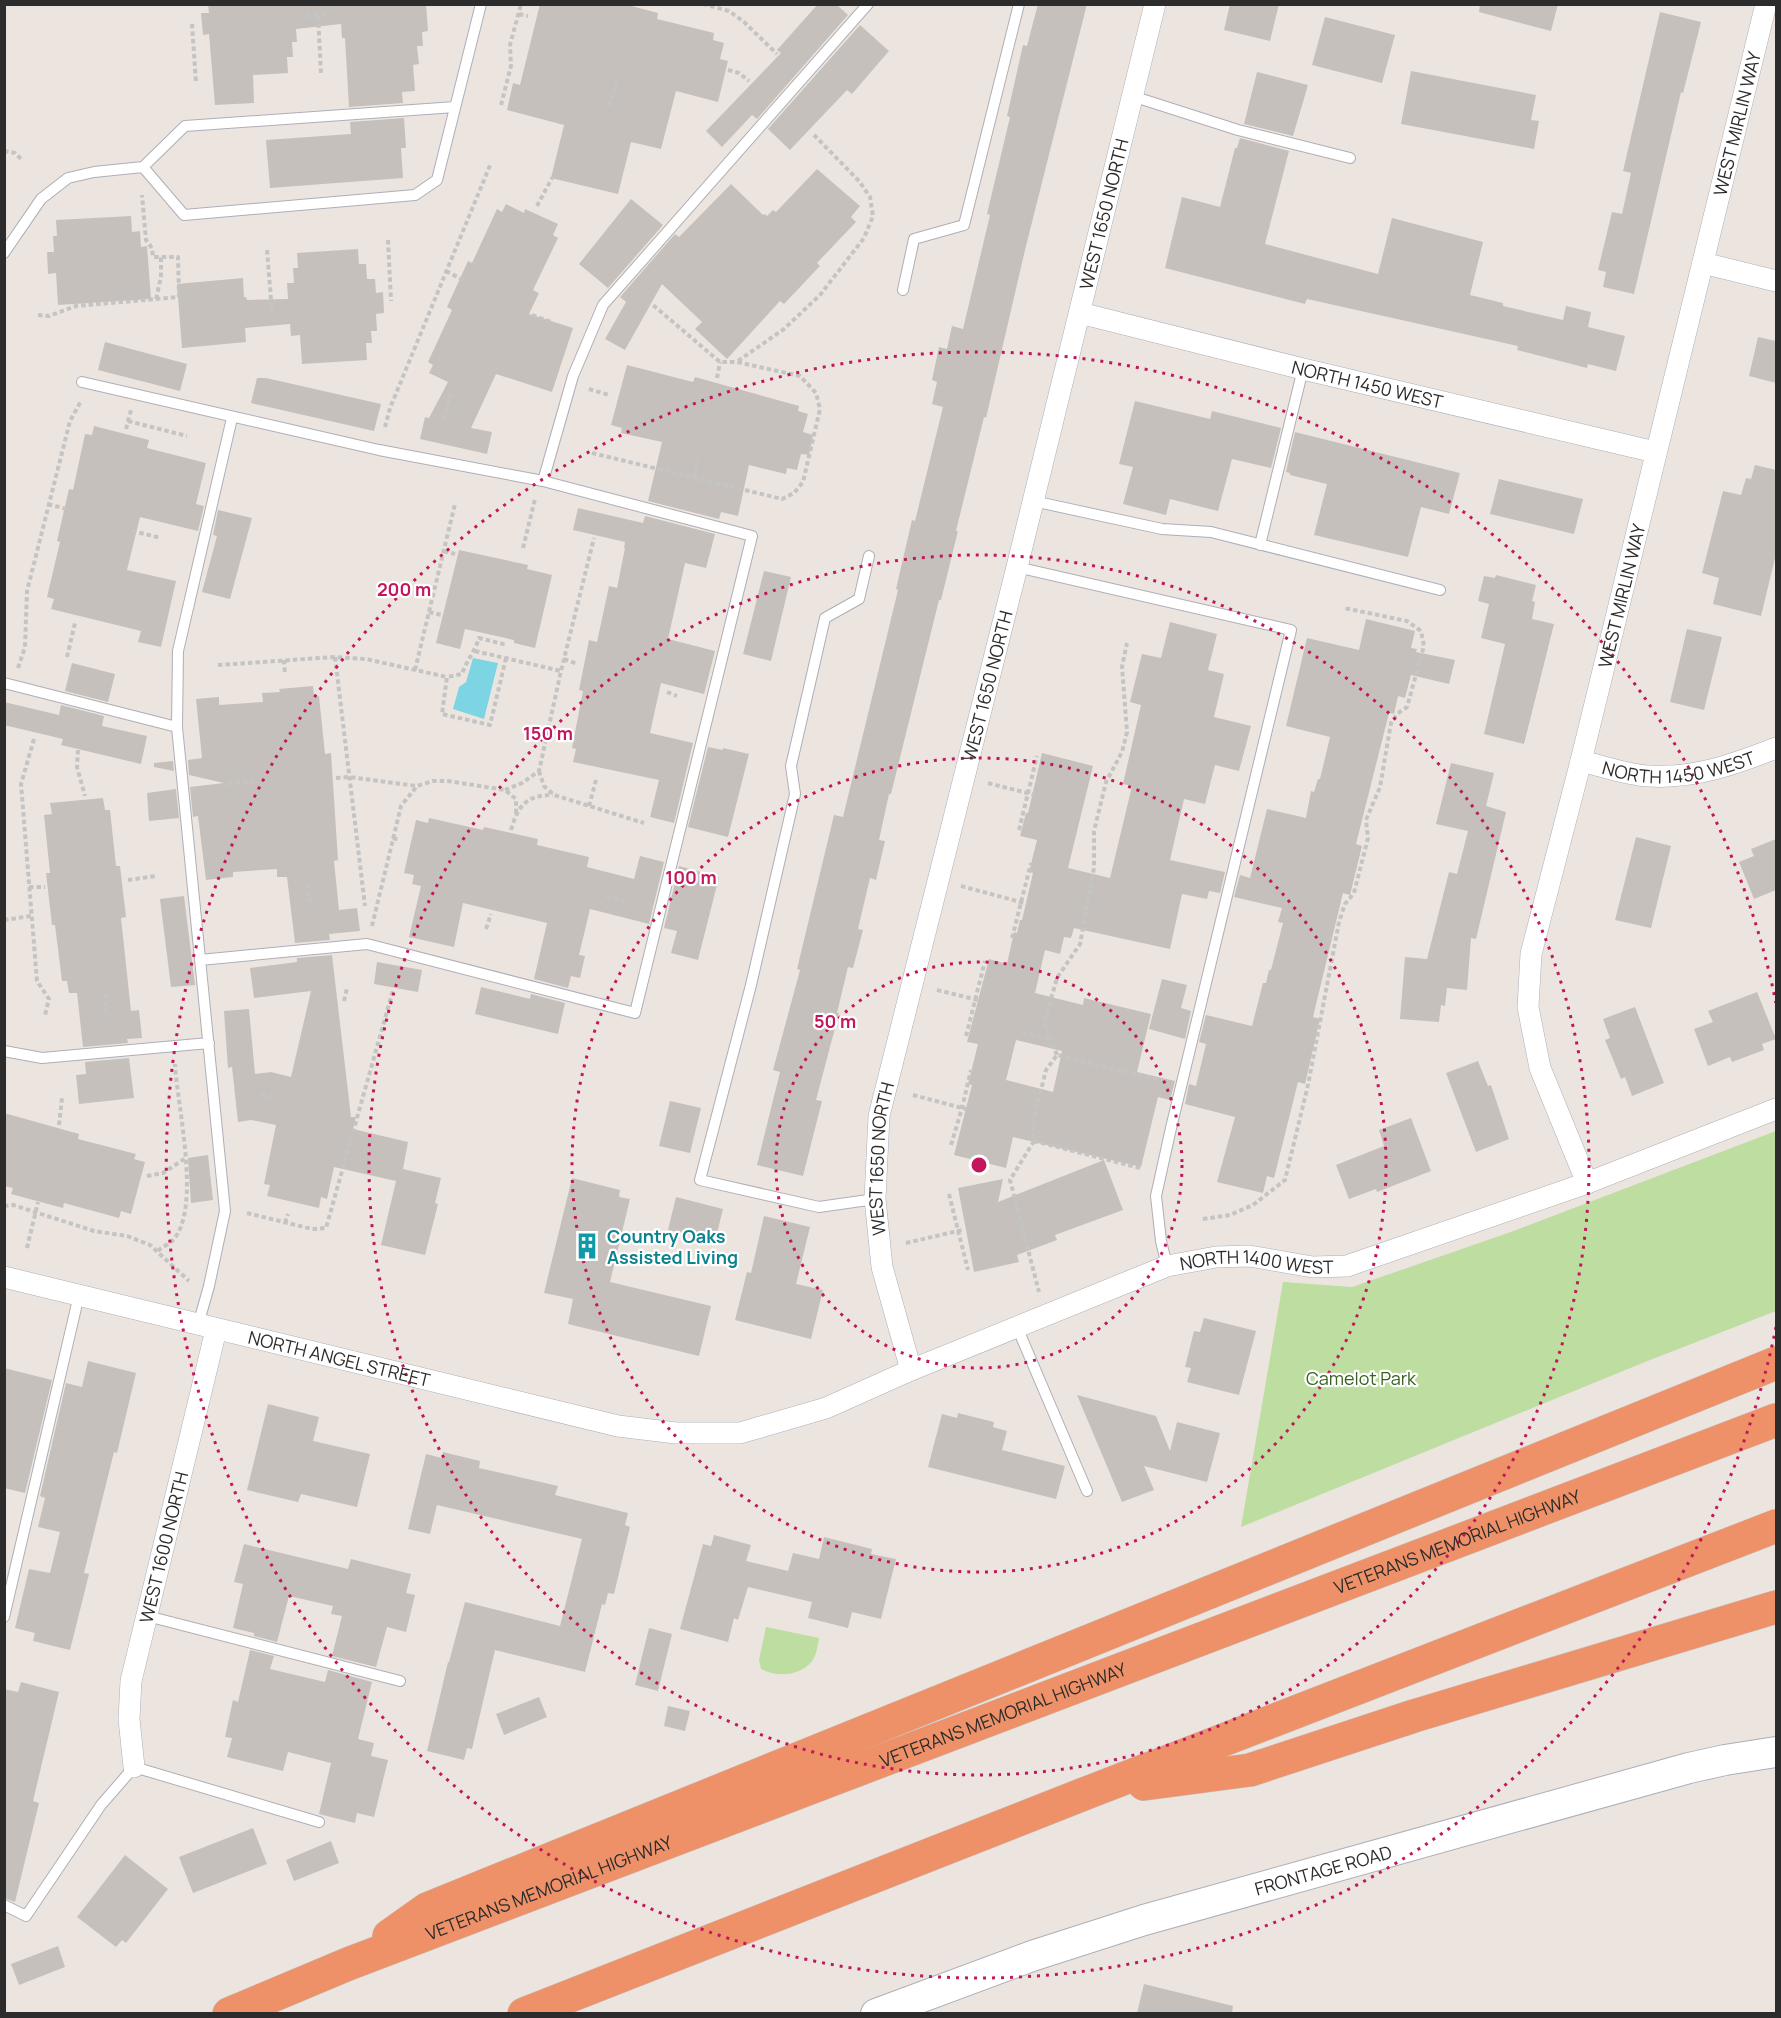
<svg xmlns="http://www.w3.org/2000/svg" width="1781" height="2018" font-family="Manrope,sans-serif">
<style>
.green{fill:#bddda1}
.water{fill:#7dd5e3}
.building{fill:#c5c0bb;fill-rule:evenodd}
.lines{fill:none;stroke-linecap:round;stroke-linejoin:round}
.lane-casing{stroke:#acafb7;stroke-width:12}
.street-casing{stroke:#acafb7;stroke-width:22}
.secondary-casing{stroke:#acafb7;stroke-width:32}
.highway-casing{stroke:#c4c4c4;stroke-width:34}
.path{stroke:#c4c4c4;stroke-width:4;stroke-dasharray:4.5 3;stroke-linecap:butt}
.lane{stroke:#fff;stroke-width:10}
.street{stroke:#fff;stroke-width:21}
.secondary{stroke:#fff;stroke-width:30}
.highway{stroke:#ef9168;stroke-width:33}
.ring{fill:none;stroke:#c2185b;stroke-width:3;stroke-dasharray:3 6}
.labels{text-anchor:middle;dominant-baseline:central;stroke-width:4.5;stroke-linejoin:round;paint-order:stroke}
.street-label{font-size:18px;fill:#2c2c2c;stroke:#fff}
.culture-label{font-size:18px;font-weight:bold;fill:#0d838f;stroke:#fff;text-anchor:start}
.park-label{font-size:18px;fill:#386222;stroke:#fff}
.centre{fill:#c2185b;stroke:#fff;stroke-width:3}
.ring-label{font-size:18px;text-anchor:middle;font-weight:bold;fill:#c2185b;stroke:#fff;stroke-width:4.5;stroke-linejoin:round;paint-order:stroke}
</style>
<rect width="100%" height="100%" fill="#ece5df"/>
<!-- green -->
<path class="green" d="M1776,1131V1311L1645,1362L1241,1527L1283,1282L1352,1287L1508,1233Z
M766,1627L819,1638C818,1644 817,1652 814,1658C804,1676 777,1678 761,1669L759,1660Z"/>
<!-- water -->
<path class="water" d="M473,658L498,663L484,719L453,709L459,687L466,682Z"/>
<!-- building -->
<path class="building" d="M208,4H426L428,31L422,32L423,46H417L419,64L413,65L415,91L402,92L403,103L349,107L345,38H342L341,24L296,29L297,42H292L293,57H287L288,73L253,75L254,103L215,105L209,34L203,35L201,13H209Z
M540,4H624L658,13L657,19L714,33L713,40L724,43L720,59L728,61L718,102L676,91L661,149L631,142L618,194L551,178L564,125L507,110L513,83L520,85Z
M818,4H836L848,15L757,119L752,115L722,147L706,131L781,53L777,50Z
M1038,4H1087L1025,250L986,418L984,417L956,531H958L941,600H939L891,794H889L879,840L885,841L876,880L870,878L858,929L863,930L853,968L848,967L837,1013H839L816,1100L822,1101L803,1176L757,1165L780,1072L773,1070L800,970L797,969L834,815L843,817L898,590L896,589L912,520L915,521L943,407L932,404L937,382L932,380L939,347L947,349L952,326L963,329L990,215L987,214L1010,117L1007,116L1023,45L1027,46Z
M1230,4H1279L1270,41L1224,30Z
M1480,4H1558L1551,31L1479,12Z
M1660,12L1701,22L1683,93L1681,92L1634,294L1603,287L1606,272L1598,270L1612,212L1622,214L1631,173L1623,171Z
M1325,17L1395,35L1382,83L1312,65Z
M860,25L889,51L852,94L847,90L790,150L768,129Z
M1411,71L1536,95L1531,120L1539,121L1534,149L1401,124Z
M1257,72L1308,85L1293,136L1244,124Z
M404,118L406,148H401L403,178L270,188L266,140L351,134L350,122Z
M1240,138L1289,151L1265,244L1378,274L1392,218L1483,242L1470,295L1503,303V306L1563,320L1566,306L1591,312L1588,327L1625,336L1616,371L1588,364L1587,368L1517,350L1518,346L1307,299L1305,304L1165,268L1182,197L1220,207L1235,148H1237Z
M817,169L860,206L851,217L856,222L817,263L820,266L784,304L780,301L727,359L695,329L702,322L662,284L625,350L605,339L626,302L620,297L675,234L679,237L731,184L763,215L765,214L767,216L773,210L776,212Z
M631,199L663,225L608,288L579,264Z
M506,204L524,213L525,209L558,224L553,235L558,238L533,290L539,293L529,314L573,328L552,392L496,374L471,428L492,432L487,454L420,439L425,417L429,418L448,382L429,373L433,365L428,362L452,310L447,307L468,261L472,263L497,209L502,212Z
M131,216L132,232L140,231L141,247L147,246L151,299L58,305L56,273L48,274L47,252H54L53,236H57L56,220Z
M358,249L359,264H366L367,279H375L376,293L383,292L384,313L376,314L377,331H371L372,343H366L367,360L302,364L300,335L291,336L290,324L245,328L246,342L182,348L177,284L243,278L244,297H246L247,300L288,299L287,283H294L293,268H298L297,253Z
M1758,337L1776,341V383L1749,376Z
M105,342L187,364L180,391L98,370Z
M627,365L693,382L695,377L799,406L798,411L808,414L803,432L813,435L809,455L801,454L797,470L787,468L786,474L749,465L738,516L721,512L719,519L648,501L662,442L621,433L622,428L611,425Z
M257,378H266L381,404L374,431L251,403Z
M1135,401L1210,419L1212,411L1281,428L1271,468L1232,459L1218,511L1170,499L1166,515L1123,504L1133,467L1119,464Z
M94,426L149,440L147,448L206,463L196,504L204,506L198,531L140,517L127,570L176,581L161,647L138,642L141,631L51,609L54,599L47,597L60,542L57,541L69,489L73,490L85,434L92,435Z
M1295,432L1460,473L1449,514L1421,507L1408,557L1314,535L1327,484L1290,475V473L1286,472Z
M1755,465L1776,470V554L1761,616L1713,604L1719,578L1702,573L1723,491L1741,495L1746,478L1751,479Z
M1499,479L1583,499L1574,534L1490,514Z
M578,508L643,523L645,516L715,534L706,568L685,563L668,639L715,651L704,694L661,683L650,733L693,743L674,823L650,817L659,780L573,762L576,749L572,748L583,691L579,690L589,640L597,642L609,586L617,588L625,548H624L625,542L573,530Z
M218,510L252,518L230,599L202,592L217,536L213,535Z
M459,550L528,565L527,569L552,575L535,648L514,643V640L465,629L460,649L436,643Z
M764,571L791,577L771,661L743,654Z
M1496,575L1536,585L1532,601L1535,602L1532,619L1554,624L1524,744L1484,734L1505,644L1481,638L1489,604L1478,601L1484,576L1495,578Z
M1366,619L1415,631L1411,648L1417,649L1416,652L1455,660L1449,684L1411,675L1405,698L1398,696L1394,714L1389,713L1356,844L1362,846L1350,895L1343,893L1313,1017L1320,1019L1305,1084L1298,1082L1274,1178L1267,1176L1263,1193L1217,1182L1235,1117L1185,1104L1189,1084L1196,1086L1206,1044L1199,1042L1206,1015L1252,1026L1263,983H1266L1269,970H1271L1283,923L1278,922L1282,908L1234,897L1240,875L1250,878L1267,809L1306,818L1311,791L1314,792L1318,779H1320L1330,737L1286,726L1307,638L1359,650Z
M1170,622L1217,634L1208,670L1224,674L1214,717L1251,726L1239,771L1215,765L1205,804L1184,799L1170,860L1225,872L1220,893L1209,891L1207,899L1182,894L1170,949L1074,928L1071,938L1064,937L1060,954L1045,950L1035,993L1083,1005L1084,998L1151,1014L1137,1072L1175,1081L1170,1100L1158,1097L1141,1167L1013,1137L1006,1168L954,1155L972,1085L968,1084L978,1044L967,1042L989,959L1007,964L1014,932L1017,933L1020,920H1022L1033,873L1029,872L1037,840L1020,836L1026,813H1028L1042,753L1093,766L1068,868L1110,878L1132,786L1123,784L1141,705L1130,702L1142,654L1161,658ZM1016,1040L1062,1051L1053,1092L1006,1080Z
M1687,629L1722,637L1704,710L1670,702Z
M72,663L115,674L108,702L65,691Z
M313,686L314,697L319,696L325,754L331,753L338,860L334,861L339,910L357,908L360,931L329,934L330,940L295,943L287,877H277V869L233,872V877L206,880L198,816L193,817L190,787L224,783L189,775L188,760L202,758L196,699L219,697V705L263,702L262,693L280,692L279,689Z
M4,702L59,715L61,705L104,716L102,726L147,736L141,764L61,745L63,739L4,725Z
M708,747L723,750V748L749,754L728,837L688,827Z
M173,761L174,771L154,767V763Z
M1451,763L1494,773L1486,806L1506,812L1476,939L1471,938L1467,990L1447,988L1445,1006L1441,1005L1439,1022L1400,1019L1405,957L1427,959L1449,872L1457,874L1468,831L1436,824Z
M176,789L179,818L149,821L147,793Z
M103,798L105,810H110L116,866H120L126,917L121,918L131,1011L139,1010L142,1038L127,1039L128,1043L83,1047L77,993H69L67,981H62L55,925H52L46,873H50L44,815L52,814L50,803Z
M429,818L483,830L484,827L538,839L537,845L589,857L587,867L634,879L640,856L664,862L649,924L590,909L579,955L585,956L580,978L571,976L568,988L534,979L547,923L463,903L454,947L409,937L421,886L412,884L414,875L404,873L416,820L428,823Z
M1636,837L1671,846L1651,928L1615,920Z
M1776,839V890L1754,899L1739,862L1754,856L1751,849Z
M679,866L719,877L698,960L671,953L677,931L664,928Z
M184,896L195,985L171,987L160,899Z
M332,955L351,1117H356L353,1129L408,1142L403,1169L441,1178L435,1203L438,1204L425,1255L381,1245L396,1181L334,1167L327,1199L321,1197L319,1208L267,1196L270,1185L264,1184L276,1125L251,1120L238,1122L232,1067L228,1068L224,1011L249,1009L255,1074L271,1072L291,1077L311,991L254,998L250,968L297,962V958Z
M377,962L422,970L418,992L374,984Z
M1162,979L1187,985L1181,1008L1191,1011L1185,1039L1149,1029Z
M481,987L530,999L531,994L565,1003L558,1034L475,1014Z
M1757,992L1776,1039L1762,1044L1764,1050L1732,1062L1730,1057L1708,1066L1694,1029L1713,1022L1708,1011Z
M1635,1007L1664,1083L1632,1096L1625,1077L1621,1079L1605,1040L1610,1038L1603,1019Z
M129,1058L134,1098L79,1104L76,1075L86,1074L85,1062Z
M1478,1061L1488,1086L1491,1085L1509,1139L1476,1152L1446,1073Z
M670,1101L701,1108L690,1153L659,1146Z
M4,1113L79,1134L78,1139L136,1154L134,1159L145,1162L131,1214L121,1211L119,1218L64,1203L63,1208L11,1194L13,1188L4,1186Z
M1411,1118L1431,1171L1377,1192L1376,1189L1349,1199L1336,1165L1384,1146L1379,1130Z
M208,1155L213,1200L191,1203L188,1158Z
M1104,1160L1123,1210L1055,1235L1057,1240L1017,1255L1019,1262L974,1272L958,1188L1003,1179L998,1202Z
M572,1178L620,1190L619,1197L630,1199L610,1282L711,1306L699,1356L568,1324L573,1299L544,1293Z
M676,1197L723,1209L715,1241L668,1230Z
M764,1216L810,1227L796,1284L823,1290L811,1339L735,1320L747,1272L751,1273Z
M1204,1318L1256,1331L1239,1395L1187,1382L1191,1368L1185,1367L1194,1331L1200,1332Z
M88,1361L136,1373L117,1453L114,1452L84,1573L89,1574L70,1650L33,1641L35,1633L15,1628L29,1569L50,1573L60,1532L38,1527L45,1498L40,1496L66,1383L82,1387Z
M4,1368L52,1380L25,1493L4,1488Z
M1077,1395L1156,1416L1170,1451L1177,1422L1220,1433L1207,1482L1144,1466L1154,1490L1122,1502Z
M268,1404L319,1417L313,1441L370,1454L357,1507L301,1494L298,1502L247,1490Z
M958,1413L994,1422L993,1427L1007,1431L1002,1450L1065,1466L1056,1499L928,1467L942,1414L957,1418Z
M443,1452L480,1461L479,1468L558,1486L555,1495L628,1513L625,1525L630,1527L614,1594L608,1593L605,1605L602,1604L585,1672L495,1650L472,1749L467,1748L464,1760L427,1751L448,1662H449L465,1602L560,1626L582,1539L437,1505L430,1534L408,1529L426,1454L442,1458Z
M714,1535L751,1545L746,1561L788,1571L793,1553L819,1559L824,1537L872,1549L871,1554L896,1559L881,1619L852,1612L848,1628L808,1618L812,1602L748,1587L738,1620L734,1618L728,1642L680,1629L703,1544L711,1546Z
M244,1544L348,1569L351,1559L411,1574L406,1593L415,1595L406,1632L387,1627L376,1667L332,1656L342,1616L331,1614L333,1606L289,1596L277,1642L254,1636V1633L233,1628L243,1584L234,1582Z
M649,1628L672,1634L658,1691L635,1685Z
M250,1650L274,1656L270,1669L325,1682L328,1670L372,1682L358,1739L374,1743L371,1756L388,1760L374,1817L357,1813L355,1823L319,1814L331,1763L288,1752L283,1771L227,1757L232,1738L225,1737L233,1700L238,1702Z
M21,1682L59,1692L33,1801L39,1803L15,1902L4,1898V1689L18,1692Z
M539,1697L547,1717L504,1735L496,1714Z
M668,1706L690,1711L685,1731L664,1726Z
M253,1828L267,1864L193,1893L179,1857Z
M331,1841L339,1863L294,1881L286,1860Z
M125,1855L168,1889L126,1943L122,1940L116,1947L77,1917Z
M58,1946L65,1967L19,1985L11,1964Z
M1144,1984L1233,2006L1232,2013H1137Z"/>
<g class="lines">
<!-- lane casing -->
<g class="lane-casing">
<path id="lane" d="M1132,96L1238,130L1350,158
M143,167L184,215L415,195L437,180L481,4
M4,253L41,199L68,178L94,172L143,167L185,126L455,107
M903,290L914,239L964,225L1019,4
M82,382L379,450L543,481L752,536L635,1013L367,944L200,960
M543,481L573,376L603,305L868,4
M1033,501L1162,529L1211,532L1440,590
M1260,545L1303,369
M869,556L859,599L825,618L791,766L795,794L751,985L700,1180L819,1207L875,1199
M1017,567L1291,630L1171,1128L1156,1196L1161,1241L1167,1266
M4,683L177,727
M4,1051L42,1058L209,1043
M198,1325L209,1286L225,1211L177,727L178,651L232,418
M1017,1327L1087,1491
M147,1616L400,1681
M4,1617L79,1295
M4,1905L26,1916L101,1805L134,1767L319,1822"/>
</g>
<!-- street casing -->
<g class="street-casing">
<g id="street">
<path d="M1703,263L1776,281"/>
<path id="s1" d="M1080,313L1303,369L1655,452"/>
<path id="s2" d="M1581,761C1603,766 1627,775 1649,776C1694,779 1735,764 1776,748"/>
<path id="s3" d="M1587,1183L1540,1068L1528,1007L1531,954L1581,761L1766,4"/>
<path id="s4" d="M4,1277L618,1426L676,1433H740L826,1408L911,1370L1167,1266L1216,1257L1249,1256L1313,1267L1347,1266L1587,1183L1776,1109"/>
<path id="s5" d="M911,1370L882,1267L875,1199L879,1116L1017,567L1155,4"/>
<path id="s6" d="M134,1767L129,1719L131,1681L216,1330"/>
</g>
</g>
<!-- secondary casing -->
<g class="secondary-casing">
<g id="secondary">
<path id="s7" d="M876,2014L1032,1956L1144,1920L1689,1768L1725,1760L1776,1752"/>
</g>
</g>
<!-- highway casing -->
<g class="highway-casing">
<g id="highway">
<path d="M1144,1784L1250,1770L1414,1716L1776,1607"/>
<path d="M389,1936L427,1909L1776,1363"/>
<path id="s8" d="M229,2014L348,1964L1776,1420"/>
<path d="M524,2014L1089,1792L1776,1526"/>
</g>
</g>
<!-- path -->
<path class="path" d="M703,4L729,11L744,22L777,54
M519,14L528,16
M306,16L330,14
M318,16L321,73
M192,24L196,83
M728,70L739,73L749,81
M501,105L511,66L510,45L521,4
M609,106L617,79
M4,151L15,153L22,160
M537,206L552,178
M388,240L391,301
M267,250L272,312
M446,271L463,280
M156,299L161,277V257
M38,315L49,316L76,306L179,297L178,257H153L152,248L146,240L142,195
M532,315L551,322
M738,361L784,329L820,295L864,238L873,216L870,197L859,181L814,135
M717,378L720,362
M589,389L609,395
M444,419L451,393
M128,421L187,436
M385,427L390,408L491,163
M126,429L131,410
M592,453L782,499L794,493L803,482L820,409L816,393L800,376L737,362H720L653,305
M694,477L698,460
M48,504L70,510
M132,531L161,538
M523,548L535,499
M444,551L455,554
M429,612L442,615
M475,651L561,671
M67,657L75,623
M335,657L365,906
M506,658L490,725L442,714L447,677L462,674C467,660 475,651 479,638L507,645
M564,659L578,664
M284,660L285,675
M218,665L335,657L366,659L447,677
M18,668L25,647L27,591L70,421L81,401
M415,670L455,504
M667,692L677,696
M34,739L21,784L37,981L49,999L45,1015
M78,750L77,767L85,796
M539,771L544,786L554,795L644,823
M336,778L349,777L417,786
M988,783L1035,795
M228,784L254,781
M505,790L522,783L539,771L561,671L594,538
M589,806L596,780
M511,830C518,805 527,795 553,795
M1019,830L1037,756
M393,838L400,840
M128,880L156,876
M307,884L311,908
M961,886L1028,904
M29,887H45
M606,896L625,901
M4,920L31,916
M372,926L401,806L417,786L433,781H448L505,790L516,799V814
M486,929L491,914
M1012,938L1031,863
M937,990L982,1001
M344,1001L347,988
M105,1013V994
M1022,1032L1050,1039
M966,1036L985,961
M1057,1055L1044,1023L1057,978L1080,944L1094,868V831L1106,782L1122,752L1127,732L1122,667L1127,643
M262,1094L274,1098
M913,1095L966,1109
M59,1125L62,1098
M1034,1141L1010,1180L1039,1292
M951,1145L962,1108L971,1070
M1140,1168L1034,1141L1032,1126L1046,1070L1057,1055L1157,1079
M147,1176L163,1173L186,1158
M949,1194L968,1270
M4,1206L13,1205L94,1231L127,1236L150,1245L189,1281
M247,1213L312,1229L326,1228L393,990
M1203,1219L1230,1215L1253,1205L1285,1180L1308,1085L1339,922L1345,904L1354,893L1368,838L1366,820L1380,787L1391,723L1397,714L1407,707L1424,646L1421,631L1407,621L1344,608
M285,1223L288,1214
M906,1243L962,1230
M27,1248L38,1202
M158,1251C162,1247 169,1244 173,1240C202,1208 177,1105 175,1064"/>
<!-- lane -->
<use href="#lane" class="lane"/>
<!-- street -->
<use href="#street" class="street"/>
<!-- secondary -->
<use href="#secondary" class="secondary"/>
<!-- highway -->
<use href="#highway" class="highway"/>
</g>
<!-- distance rings -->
<g class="ring">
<circle cx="979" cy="1165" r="203"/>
<circle cx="979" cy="1165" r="407"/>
<circle cx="979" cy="1165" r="610"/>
<path d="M1776 1327A813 813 0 1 1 1776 1003"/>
</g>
<!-- icons -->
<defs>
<g id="building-bare" transform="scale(2.07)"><path d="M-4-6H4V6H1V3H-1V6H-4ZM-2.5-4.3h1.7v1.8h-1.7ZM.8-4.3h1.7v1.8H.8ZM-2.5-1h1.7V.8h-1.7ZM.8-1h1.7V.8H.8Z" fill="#0f9aa8" stroke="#fff" stroke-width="2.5" paint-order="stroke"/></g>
</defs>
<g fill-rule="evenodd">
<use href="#building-bare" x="587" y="1246"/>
</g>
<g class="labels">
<!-- street labels -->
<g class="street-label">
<text stroke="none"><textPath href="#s3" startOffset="1095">WEST MIRLIN WAY</textPath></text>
<text stroke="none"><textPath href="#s5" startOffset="1188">WEST 1650 NORTH</textPath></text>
<text stroke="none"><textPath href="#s1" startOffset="296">NORTH 1450 WEST</textPath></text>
<text stroke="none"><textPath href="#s3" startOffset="609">WEST MIRLIN WAY</textPath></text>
<text stroke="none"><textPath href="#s5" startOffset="702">WEST 1650 NORTH</textPath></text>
<text stroke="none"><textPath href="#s2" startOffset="100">NORTH 1450 WEST</textPath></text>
<text stroke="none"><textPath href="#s5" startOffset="216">WEST 1650 NORTH</textPath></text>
<text stroke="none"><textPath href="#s4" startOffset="1304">NORTH 1400 WEST</textPath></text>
<text stroke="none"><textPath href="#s4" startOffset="345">NORTH ANGEL STREET</textPath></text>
<text stroke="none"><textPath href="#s8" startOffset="1316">VETERANS MEMORIAL HIGHWAY</textPath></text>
<text stroke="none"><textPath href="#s6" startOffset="224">WEST 1600 NORTH</textPath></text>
<text stroke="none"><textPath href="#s8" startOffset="830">VETERANS MEMORIAL HIGHWAY</textPath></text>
<text stroke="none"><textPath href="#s7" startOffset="470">FRONTAGE ROAD</textPath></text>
<text stroke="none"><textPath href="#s8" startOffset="344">VETERANS MEMORIAL HIGHWAY</textPath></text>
</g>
<!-- culture labels -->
<g class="culture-label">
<text x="607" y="1236">Country Oaks<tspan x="607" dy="21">Assisted Living</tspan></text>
</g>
<!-- park labels -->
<g class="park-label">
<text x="1361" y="1378">Camelot Park</text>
</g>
</g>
<circle cx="979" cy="1165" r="9" class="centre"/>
<g class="ring-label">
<text x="404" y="596">200 m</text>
<text x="548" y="740">150 m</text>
<text x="691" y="884">100 m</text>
<text x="835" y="1028">50 m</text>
</g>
<!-- border -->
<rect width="1781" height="2018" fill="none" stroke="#2c2c2c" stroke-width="12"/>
</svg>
